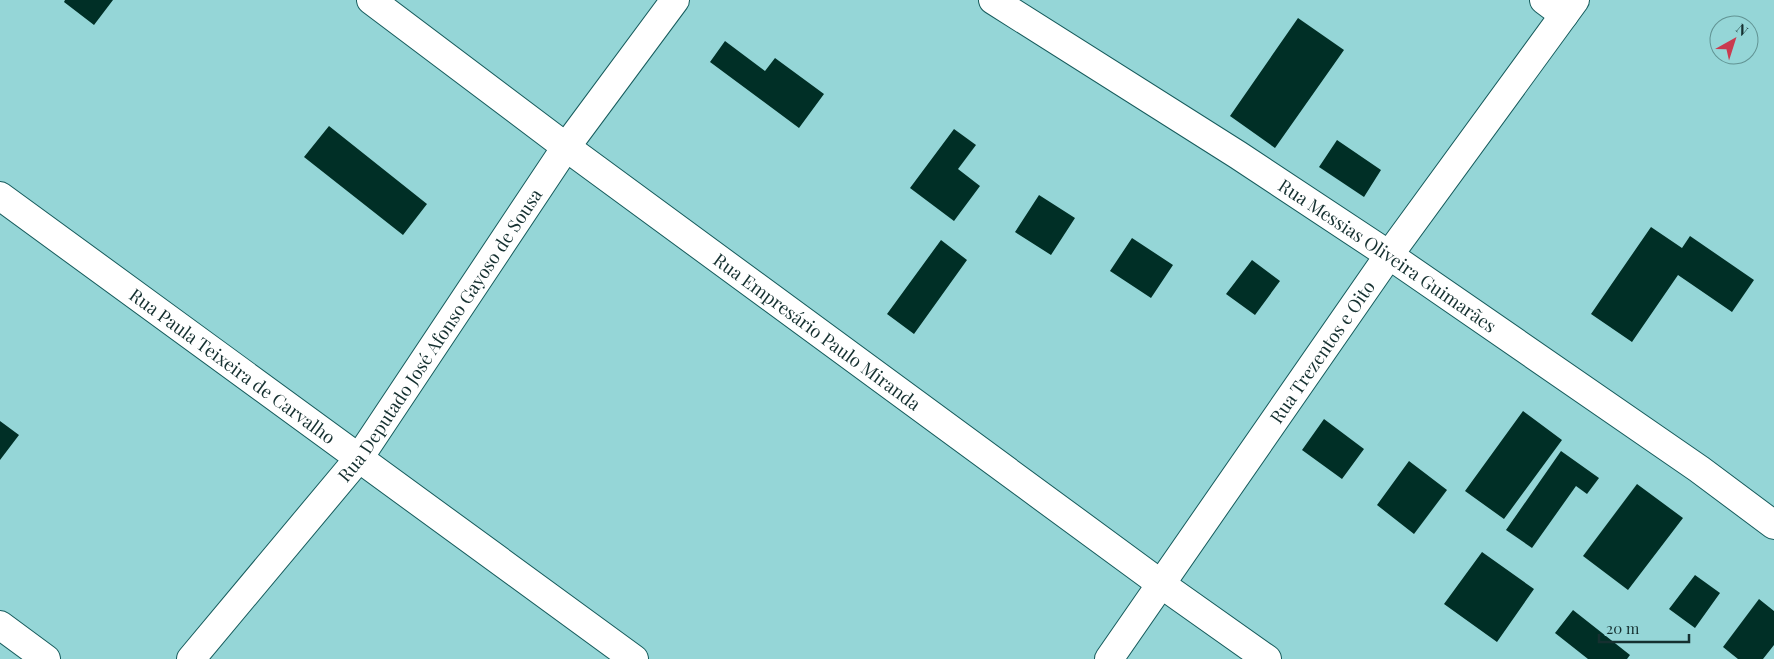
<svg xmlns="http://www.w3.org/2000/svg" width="1774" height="659" font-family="'Playfair Display',serif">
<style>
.building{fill:#002f26}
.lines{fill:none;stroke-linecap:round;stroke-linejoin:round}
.minor-casing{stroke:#165b5c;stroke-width:30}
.minor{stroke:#fff;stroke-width:28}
.labels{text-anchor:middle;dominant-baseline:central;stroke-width:5;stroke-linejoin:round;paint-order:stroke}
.street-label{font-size:18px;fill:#153030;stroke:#95d6d7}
</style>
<rect width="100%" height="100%" fill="#95d6d7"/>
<!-- building -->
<path class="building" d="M65,0H113L94,25L64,2Z
M1298,18L1344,50L1275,148L1230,116Z
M725,41L765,71L775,58L824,94L799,128L710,62Z
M329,126L427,204L403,235L304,157Z
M954,129L976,145L958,169L980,186L954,221L910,188Z
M1337,140L1381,170L1364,197L1319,167Z
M1039,195L1075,218L1051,255L1015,232Z
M1651,227L1682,248L1690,236L1754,280L1732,312L1678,275L1632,342L1591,314Z
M1132,238L1173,265L1151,298L1110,271Z
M941,240L967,260L914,334L887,314Z
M1252,260L1280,281L1255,315L1226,294Z
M1523,411L1562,440L1504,519L1465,491Z
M1324,419L1364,449L1342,479L1302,450Z
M0,421L19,435L0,460Z
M1561,451L1599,478L1587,494L1576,486L1532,548L1506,530Z
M1409,461L1447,490L1414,534L1377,505Z
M1637,484L1683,518L1628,590L1583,556Z
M1482,552L1534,589L1497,642L1444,604Z
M1695,575L1720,593L1695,628L1669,609Z
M1759,599L1774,611V645L1763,659H1738L1723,647Z
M1573,610L1630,655L1627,659H1588L1555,633Z"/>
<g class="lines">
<!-- minor casing -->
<g class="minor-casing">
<g id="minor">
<path id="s1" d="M371,0L566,147L1161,584L1267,659"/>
<path id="s2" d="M993,0L1238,155L1389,255L1699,469L1774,525"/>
<path d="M1544,0L1564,15"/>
<path id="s3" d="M0,196L634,659"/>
<path d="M0,625L46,659"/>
<path id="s4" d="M191,659L359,458L566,147L675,0"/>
<path id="s5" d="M1109,659L1389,255L1575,0"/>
</g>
</g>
<!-- minor -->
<use href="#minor" class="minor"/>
</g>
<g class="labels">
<!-- street labels -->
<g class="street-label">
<text stroke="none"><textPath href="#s2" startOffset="470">Rua Messias Oliveira Guimarães</textPath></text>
<text stroke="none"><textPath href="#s1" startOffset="556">Rua Empresário Paulo Miranda</textPath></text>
<text stroke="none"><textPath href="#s4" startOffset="409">Rua Deputado José Afonso Gayoso de Sousa</textPath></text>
<text stroke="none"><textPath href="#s5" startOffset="374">Rua Trezentos e Oito</textPath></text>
<text stroke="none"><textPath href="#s3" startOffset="288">Rua Paula Teixeira de Carvalho</textPath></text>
</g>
</g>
<!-- north arrow -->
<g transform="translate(1734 40) rotate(39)"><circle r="24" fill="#95d6d7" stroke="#629494"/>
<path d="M0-4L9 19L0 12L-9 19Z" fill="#ca3a4f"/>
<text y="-8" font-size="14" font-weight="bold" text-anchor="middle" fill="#153030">N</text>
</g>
<!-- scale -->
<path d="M1599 634v8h90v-8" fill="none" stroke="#153030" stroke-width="2.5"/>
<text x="1606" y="634" font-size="15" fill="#153030" stroke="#95d6d7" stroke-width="4" paint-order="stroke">20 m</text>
</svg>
